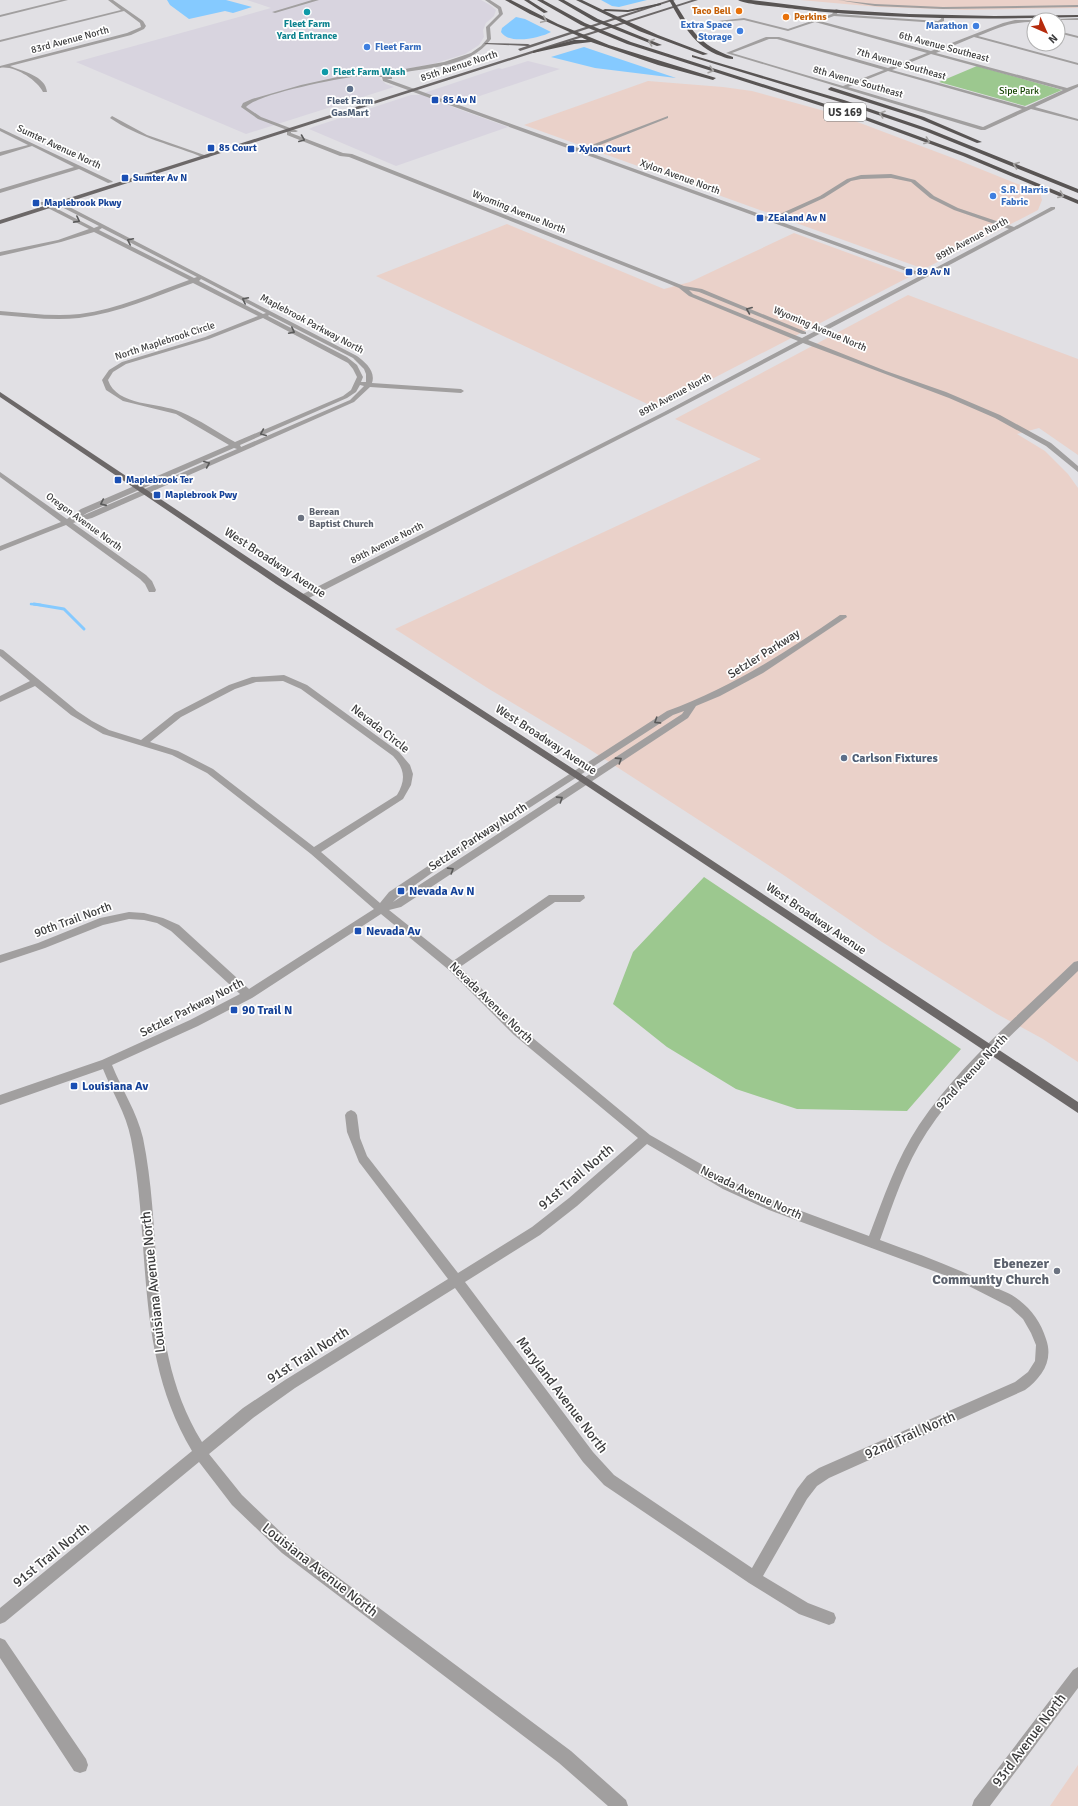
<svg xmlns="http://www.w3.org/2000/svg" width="1078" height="1806" font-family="Signika,sans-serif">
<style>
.built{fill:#d8d4df}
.industrial{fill:#ead1c9}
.green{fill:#9cc88f}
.water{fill:#85caff}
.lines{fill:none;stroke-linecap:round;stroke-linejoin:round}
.stream-far1{stroke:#85caff;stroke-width:2.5}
.stream{stroke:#85caff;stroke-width:3}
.minor{fill:#a19f9f;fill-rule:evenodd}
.major{fill:#6c6868;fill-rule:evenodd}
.highway{fill:#595554;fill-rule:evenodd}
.oneway{stroke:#a4a2a1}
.oneway2{stroke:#5a5a5a}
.food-dot{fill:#e8710a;stroke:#fff;stroke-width:1.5}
.culture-dot{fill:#0f9aa8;stroke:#fff;stroke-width:1.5}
.shop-dot{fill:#3f7fe0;stroke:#fff;stroke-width:1.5}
.service-dot{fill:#5c6f8a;stroke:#fff;stroke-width:1.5}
.transit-dot{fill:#1a4fb4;stroke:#fff;stroke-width:1.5}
.worship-dot{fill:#6b7280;stroke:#fff;stroke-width:1.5}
.labels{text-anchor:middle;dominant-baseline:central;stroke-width:3.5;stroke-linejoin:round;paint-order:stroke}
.far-food-label{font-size:10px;font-weight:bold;fill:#c56008;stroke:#fff;text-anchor:end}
.far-culture-label{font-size:10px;font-weight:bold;fill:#0d838f;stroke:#fff}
.far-shop-label{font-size:10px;font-weight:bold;fill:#366cbe;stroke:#fff;text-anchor:end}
.far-street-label{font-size:10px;fill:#3c3c3d;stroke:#fff}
.far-park-label{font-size:10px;fill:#164502;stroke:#fff}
.far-transit-label{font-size:10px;font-weight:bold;fill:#164399;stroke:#fff;text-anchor:start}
.far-service-label{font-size:10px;font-weight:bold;fill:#4e5e75;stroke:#fff}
.far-worship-label{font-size:10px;font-weight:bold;fill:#5b616d;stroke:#fff;text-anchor:start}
.shield{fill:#fff;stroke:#767677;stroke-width:1}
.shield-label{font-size:11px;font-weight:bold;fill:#3c3c3d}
.street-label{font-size:12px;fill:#3c3c3d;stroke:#fff}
.service-label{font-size:12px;font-weight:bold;fill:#4e5e75;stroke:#fff;text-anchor:start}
.transit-label{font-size:12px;font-weight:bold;fill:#164399;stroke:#fff;text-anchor:start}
.near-street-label{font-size:14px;fill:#3c3c3d;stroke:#fff}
.near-worship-label{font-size:14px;font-weight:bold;fill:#5b616d;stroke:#fff;text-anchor:end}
</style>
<rect width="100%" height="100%" fill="#e1e0e4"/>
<!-- built -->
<path class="built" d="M247,0H481L490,5L496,10L494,16L486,23L483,30L484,37L479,45L465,54L433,64L384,73L379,78L386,84L394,87L246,134L76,62L271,8Z
M528,61L560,69L450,106L508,127L396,166L309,129L313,127L411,95H418L499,68L502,69Z"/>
<!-- industrial -->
<path class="industrial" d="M800,0H1078V8L967,10L879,7Z
M648,81L723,87L752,91L839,115L958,160L1040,193L1042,200L1038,210L924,269L524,125Z
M507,224L664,289L690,282L794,233L911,276L656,408L376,276Z
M908,295L1078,359V455L1039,428L1017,434L1045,451L1068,474L1078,488V1062L1043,1039L997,1014L882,942L782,874L586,747L489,689L395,629L761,459L675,419Z
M1078,1765V1806H1050Z"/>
<!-- green -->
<path class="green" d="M977,66L1062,90L1025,106L939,82Z
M704,877L961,1049L907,1111L797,1109L736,1089L667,1047L613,1004L633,952Z"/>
<!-- water -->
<path class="water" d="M167,0H226L252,7L233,13L225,11L189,19L170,5Z
M601,0H647L619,7L612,6Z
M516,17L525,19L551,32C540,38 509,45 501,32L502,28Z
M584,47L676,78L595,68L551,57Z"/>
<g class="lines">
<!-- stream-far1 -->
<path class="stream-far1" d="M31,604L41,605"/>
<!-- stream -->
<path class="stream" d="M34,604L64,609L84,629"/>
<!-- minor -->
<path class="minor" d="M61,0H68L0,17V15Z
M108,0H113L143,21L146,26L144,29L131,35L10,66C22,71 46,76 47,92H43C37,80 14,65 0,68V66L127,33L141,27L140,23L124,11L0,42V40L121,10Z
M312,0H319L275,13L272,12Z
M485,0H490L501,7L503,14L490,27L491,39C470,69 423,67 391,75L389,76L392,77V79H387L581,149L668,116V118L585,151L771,218L820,196L847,179L861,175L891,174L915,180L934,196L958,208L1014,227L1051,207H1055V209L808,340L886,371L946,392L1000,415L1051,443L1078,466V472L1046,446L995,418L949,398L803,343L668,414L307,599H301V595L664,412L798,341L689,296L679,288L667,283L349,157L340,156L287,135V130L258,119L241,107L243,103L252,99L301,85L342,76L360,73L385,75L399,70L444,62L471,53L481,46L487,39L486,27L499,14L498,9ZM360,76L382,77L383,81L920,276L802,338L693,294L689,290L699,292L802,334H806V332L702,289L684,286L352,154L343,153L291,133V132H296L298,131L261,117L246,107C257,94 340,78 360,76ZM891,178L911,182L930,198L954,210L1009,229L924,274L776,220L824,198L851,181L861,179Z
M838,0L875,4L943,7L1078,5V7L943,9L875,6Z
M836,9L839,10L837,14L938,21L941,19L942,16H944V21L938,23L834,16L820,21L931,51L1003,23L1015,20H1035L1034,22C1010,22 1000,27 978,36L1078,63V65L974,37L936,53L1067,88L1078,84V87L1035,107L1078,119V121L1031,109L985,130H981L726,53L766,37H779L888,68L927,53L815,22L788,31L744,20L720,22L718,21L744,18L788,29L832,14ZM769,39H777L884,70L843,86L732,53ZM931,54L1063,90L1026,107L892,70ZM888,71L1022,109L983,127L848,87Z
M1078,18V20H1056L1058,19Z
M1058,31L1078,36V38L1058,33Z
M112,116L147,135L210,157L205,158C173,145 139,138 110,118Z
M0,128L112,181L113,182L108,183L79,169L0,193V189L74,167L32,146L0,156V152L28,145L0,131Z
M50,199H54L357,356C365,362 376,371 372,383L461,389L464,391L461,393L370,387L354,402L92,518L73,523L146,575L152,581L156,590L155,592H149L145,584L140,579L66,525L0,551V546L61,522L0,477V472L67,519L81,509L229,445L176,414L123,401L106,390L102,380L109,370L122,362L205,337L258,316L193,283C156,296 119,313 79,318C53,321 26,317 0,315V311C26,313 54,317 80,314C118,309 153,293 189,280L94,232L61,242L0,256V252L58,240L89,229L40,204V202H44L94,228L99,226L50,201ZM102,228L197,277L194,278L99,230ZM201,279L266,313L263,314L199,281ZM269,315L353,358L364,369L366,374V382H361L363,377L357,365L347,357L268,316ZM263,318L348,363L353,369L357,377L351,390L343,396L235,442C217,432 200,420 181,412C159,402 117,407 108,380L113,372L126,364L209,339ZM360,385L364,386L350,400L241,447L240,445L347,398L356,392ZM234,448L237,449L82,516L87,513Z
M840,615H846L847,617L763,673L720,696L696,706L688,718L454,872L401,907L389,910L453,961L549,895H584L585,898L580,902H555L460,967L522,1029L650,1135L731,1181L777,1202L869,1236C883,1199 897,1158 919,1125C960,1064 1021,1013 1074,962L1078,961V971C1027,1021 966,1073 927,1132C905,1165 893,1204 880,1240C918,1254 956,1267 992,1286C1001,1290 1012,1294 1019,1300C1032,1310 1041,1323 1046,1339C1054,1361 1041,1378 1025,1390L829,1478L817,1486L807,1499L763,1576L808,1603L834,1613L836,1618L834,1623L829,1625L799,1614L749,1583L604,1485L583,1462L455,1288L295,1388L253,1418L209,1454L242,1495L292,1543L571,1751L626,1800L628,1806H608L559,1763L282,1553L232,1505L199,1462L5,1622L0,1624V1608L192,1451C133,1352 152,1246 131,1139C126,1113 112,1092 103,1069L0,1105V1095L102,1060L190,1020L240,994L171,931L157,923L144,920L129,919L103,925L45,948L0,963V955L38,943L100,918L129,912L144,913L163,918L179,925L249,989L374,909L311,854L207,773L172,755L103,734L71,715L35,686L0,702V696L30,681L0,656V649L3,650L77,711L92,721L109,730L141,740L175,713L229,685L252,677L284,675L307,685L399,752L410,765L413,774L411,785L403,799L321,852L380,903L389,892L455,848L667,711C730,688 785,653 840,615ZM283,681L301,689L393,756C405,769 406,780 397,795L314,847L213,769L178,751L150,742L181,717L235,689L256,682ZM684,711L682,714L393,902L397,898L461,852L673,715ZM381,914L449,970L514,1035L638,1138L569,1198L532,1227L458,1273L367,1156L360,1138L357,1115L355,1112L351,1110L347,1112L345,1115L347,1132L359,1162L448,1279L285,1380L243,1408L202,1442C145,1350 164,1240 143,1138C137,1112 122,1090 112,1065L198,1026L252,998ZM647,1144L723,1189L769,1210L955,1279L1010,1307L1023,1319L1031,1333L1036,1345L1035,1361L1028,1372L1015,1382L819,1468L807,1476L797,1489L752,1568L614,1475L593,1452L465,1282L540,1235L577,1206Z
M0,1638L5,1640L86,1759L88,1765L86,1771L80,1773L74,1771L0,1658Z
M1078,1667V1688L990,1806H972L974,1800L1073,1670Z"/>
<!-- major -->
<path class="major" d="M669,0H675L520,51L518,49L527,46L484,44L486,43L528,44L530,45Z
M692,0H698L0,224V220Z
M0,392L282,580L578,772L1078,1102V1113L572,776L276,584L0,397Z"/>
<!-- highway -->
<path class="highway" d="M505,0H511L558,24L609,45L716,78L713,80L658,65L591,42L574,44L533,53V51L574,40H587L530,14Z
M524,0H529L548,12L544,13Z
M537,0H543L585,23L631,42L869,118L967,154L1078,200V204L963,156L865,120L627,44L581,25Z
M558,0H564L598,19L662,45L657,46L594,21Z
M576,0H582L603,10L605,9L628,10L661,3V5L628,12L605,11L658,35L708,54L703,55L639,31Z
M669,0H673C692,30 698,45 733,57V59C729,59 725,58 721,56C694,47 682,23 669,0Z
M738,0H751L824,9L909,14L994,16L1078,15V17C983,20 889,19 795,9C782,7 747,5 738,0Z
M692,55L844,100L929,129L1078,189V193L925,131L840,102L692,57Z
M831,87L924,117L982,142L977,143L920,119L829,90L828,89Z"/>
</g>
<!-- one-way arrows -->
<defs><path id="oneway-chevron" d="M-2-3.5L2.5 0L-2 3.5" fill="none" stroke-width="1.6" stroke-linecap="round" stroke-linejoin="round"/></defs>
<g class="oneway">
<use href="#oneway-chevron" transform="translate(544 20) rotate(25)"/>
<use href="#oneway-chevron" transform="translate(651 42) rotate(-160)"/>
<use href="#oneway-chevron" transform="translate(711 70) rotate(17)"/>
<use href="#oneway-chevron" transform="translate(882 114) rotate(-161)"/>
<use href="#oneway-chevron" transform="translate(927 141) rotate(21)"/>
<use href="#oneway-chevron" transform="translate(1016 165) rotate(-158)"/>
<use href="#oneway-chevron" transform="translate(1061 195) rotate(22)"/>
</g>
<g class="oneway2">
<use href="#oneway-chevron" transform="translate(302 139) rotate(22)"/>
<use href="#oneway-chevron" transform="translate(77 220) rotate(28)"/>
<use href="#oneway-chevron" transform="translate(130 241) rotate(-153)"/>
<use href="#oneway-chevron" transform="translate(245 300) rotate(-153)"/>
<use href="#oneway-chevron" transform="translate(749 310) rotate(-158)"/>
<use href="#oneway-chevron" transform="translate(292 331) rotate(27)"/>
<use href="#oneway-chevron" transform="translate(263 433) rotate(157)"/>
<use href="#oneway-chevron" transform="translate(207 464) rotate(-23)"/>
<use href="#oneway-chevron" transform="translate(103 503) rotate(156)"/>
<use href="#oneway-chevron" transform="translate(657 721) rotate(147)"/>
<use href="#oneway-chevron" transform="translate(619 760) rotate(-33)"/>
<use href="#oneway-chevron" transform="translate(560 799) rotate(-33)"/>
<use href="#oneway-chevron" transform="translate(451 870) rotate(-32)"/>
</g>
<!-- markers -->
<g class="food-dot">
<circle cx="739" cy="11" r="4"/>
<circle cx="786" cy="17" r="4"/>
</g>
<g class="culture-dot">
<circle cx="307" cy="12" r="4"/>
<circle cx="325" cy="72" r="4"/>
</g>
<g class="shop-dot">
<circle cx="976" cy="26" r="4"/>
<circle cx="740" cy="31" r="4"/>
<circle cx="367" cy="47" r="4"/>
<circle cx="993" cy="196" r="4"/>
</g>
<g class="service-dot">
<circle cx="350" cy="89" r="4"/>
<circle cx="844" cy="758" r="4"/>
</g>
<g class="transit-dot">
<rect x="431" y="96" width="8" height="8" rx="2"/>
<rect x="207" y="144" width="8" height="8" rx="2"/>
<rect x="567" y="145" width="8" height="8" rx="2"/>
<rect x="121" y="174" width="8" height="8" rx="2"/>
<rect x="32" y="199" width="8" height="8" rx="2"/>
<rect x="756" y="214" width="8" height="8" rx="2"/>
<rect x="905" y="268" width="8" height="8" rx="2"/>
<rect x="114" y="476" width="8" height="8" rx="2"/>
<rect x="153" y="491" width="8" height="8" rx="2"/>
<rect x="397" y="887" width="8" height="8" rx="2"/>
<rect x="354" y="927" width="8" height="8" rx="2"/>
<rect x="230" y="1006" width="8" height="8" rx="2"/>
<rect x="70" y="1082" width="8" height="8" rx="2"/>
</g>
<g class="worship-dot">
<circle cx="301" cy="518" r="4"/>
<circle cx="1057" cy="1271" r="4"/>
</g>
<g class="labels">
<!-- far-food labels -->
<g class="far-food-label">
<text x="731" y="11">Taco Bell</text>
<text x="794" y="17" text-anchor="start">Perkins</text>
</g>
<!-- far-culture labels -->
<g class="far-culture-label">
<text x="307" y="24">Fleet Farm<tspan x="307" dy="12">Yard Entrance</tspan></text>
<text x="333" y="72" text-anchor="start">Fleet Farm Wash</text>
</g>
<!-- far-shop labels -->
<g class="far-shop-label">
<text x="732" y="25">Extra Space<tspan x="732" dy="12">Storage</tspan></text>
<text x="968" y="26">Marathon</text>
<text x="375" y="47" text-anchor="start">Fleet Farm</text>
<text x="1001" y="190" text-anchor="start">S.R. Harris<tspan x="1001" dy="12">Fabric</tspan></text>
</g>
<!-- far-street labels -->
<g class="far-street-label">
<text transform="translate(70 40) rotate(-15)">83rd Avenue North</text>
<text transform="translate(944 47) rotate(15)">6th Avenue Southeast</text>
<text transform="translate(901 64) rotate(16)">7th Avenue Southeast</text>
<text transform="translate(459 66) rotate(-18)">85th Avenue North</text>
<text transform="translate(858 82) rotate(16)">8th Avenue Southeast</text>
<text transform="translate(59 147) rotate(25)">Sumter Avenue North</text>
<text transform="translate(680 177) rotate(20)">Xylon Avenue North</text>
<text transform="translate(519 212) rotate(22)">Wyoming Avenue North</text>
<text transform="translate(972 239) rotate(-28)">89th Avenue North</text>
<text transform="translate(312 324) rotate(28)">Maplebrook Parkway North</text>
<text transform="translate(820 329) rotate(23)">Wyoming Avenue North</text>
<text transform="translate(165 341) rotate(-18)">North Maplebrook Circle</text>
<text transform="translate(675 395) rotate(-28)">89th Avenue North</text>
<text transform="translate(84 522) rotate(36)">Oregon Avenue North</text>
<text transform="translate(387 543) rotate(-27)">89th Avenue North</text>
</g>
<!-- far-park labels -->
<g class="far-park-label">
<text x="1019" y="91">Sipe Park</text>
</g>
<!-- far-transit labels -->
<g class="far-transit-label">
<text x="443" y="100">85 Av N</text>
<text x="219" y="148">85 Court</text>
<text x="579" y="149">Xylon Court</text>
<text x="133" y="178">Sumter Av N</text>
<text x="44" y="203">Maplebrook Pkwy</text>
<text x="768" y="218">ZEaland Av N</text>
<text x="917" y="272">89 Av N</text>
<text x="126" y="480">Maplebrook Ter</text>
<text x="165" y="495">Maplebrook Pwy</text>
</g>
<!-- far-service labels -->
<g class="far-service-label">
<text x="350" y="101">Fleet Farm<tspan x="350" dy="12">GasMart</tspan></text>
</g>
<!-- far-worship labels -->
<g class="far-worship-label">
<text x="309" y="512">Berean<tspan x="309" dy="12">Baptist Church</tspan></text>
</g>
<!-- shield labels -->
<rect class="shield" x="824" y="103" width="42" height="18" rx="3"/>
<g class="shield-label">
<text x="845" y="112">US 169</text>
</g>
<!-- street labels -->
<g class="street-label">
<text transform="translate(275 563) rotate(33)">West Broadway Avenue</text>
<text transform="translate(764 654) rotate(-32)">Setzler Parkway</text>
<text transform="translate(380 729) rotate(38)">Nevada Circle</text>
<text transform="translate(546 740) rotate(33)">West Broadway Avenue</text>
<text transform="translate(478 837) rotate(-33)">Setzler Parkway North</text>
<text transform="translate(816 919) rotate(34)">West Broadway Avenue</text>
<text transform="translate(73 920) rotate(-20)">90th Trail North</text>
<text transform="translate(491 1003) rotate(44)">Nevada Avenue North</text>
<text transform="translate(192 1008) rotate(-27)">Setzler Parkway North</text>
<text transform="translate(972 1072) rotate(-47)">92nd Avenue North</text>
<text transform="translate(751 1193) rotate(25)">Nevada Avenue North</text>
</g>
<!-- service labels -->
<g class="service-label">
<text x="852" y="758">Carlson Fixtures</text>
</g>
<!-- transit labels -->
<g class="transit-label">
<text x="409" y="891">Nevada Av N</text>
<text x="366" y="931">Nevada Av</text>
<text x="242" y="1010">90 Trail N</text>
<text x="82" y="1086">Louisiana Av</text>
</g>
<!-- near-street labels -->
<g class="near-street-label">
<text transform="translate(576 1177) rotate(-40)">91st Trail North</text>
<text transform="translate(153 1282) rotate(-96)">Louisiana Avenue North</text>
<text transform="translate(308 1355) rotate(-32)">91st Trail North</text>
<text transform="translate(562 1395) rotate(53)">Maryland Avenue North</text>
<text transform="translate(910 1435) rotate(-24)">92nd Trail North</text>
<text transform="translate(51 1555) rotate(-39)">91st Trail North</text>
<text transform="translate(320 1570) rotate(38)">Louisiana Avenue North</text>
<text transform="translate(1029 1740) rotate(-53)">93rd Avenue North</text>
</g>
<!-- near-worship labels -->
<g class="near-worship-label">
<text x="1049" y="1263">Ebenezer<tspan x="1049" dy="16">Community Church</tspan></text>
</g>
</g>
<!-- north arrow -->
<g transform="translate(1046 32) rotate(135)"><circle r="19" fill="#ffffff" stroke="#b1b1b1"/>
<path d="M0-3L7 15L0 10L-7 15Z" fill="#b62b0d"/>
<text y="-6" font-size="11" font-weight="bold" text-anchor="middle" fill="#3c3c3d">N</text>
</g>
</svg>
